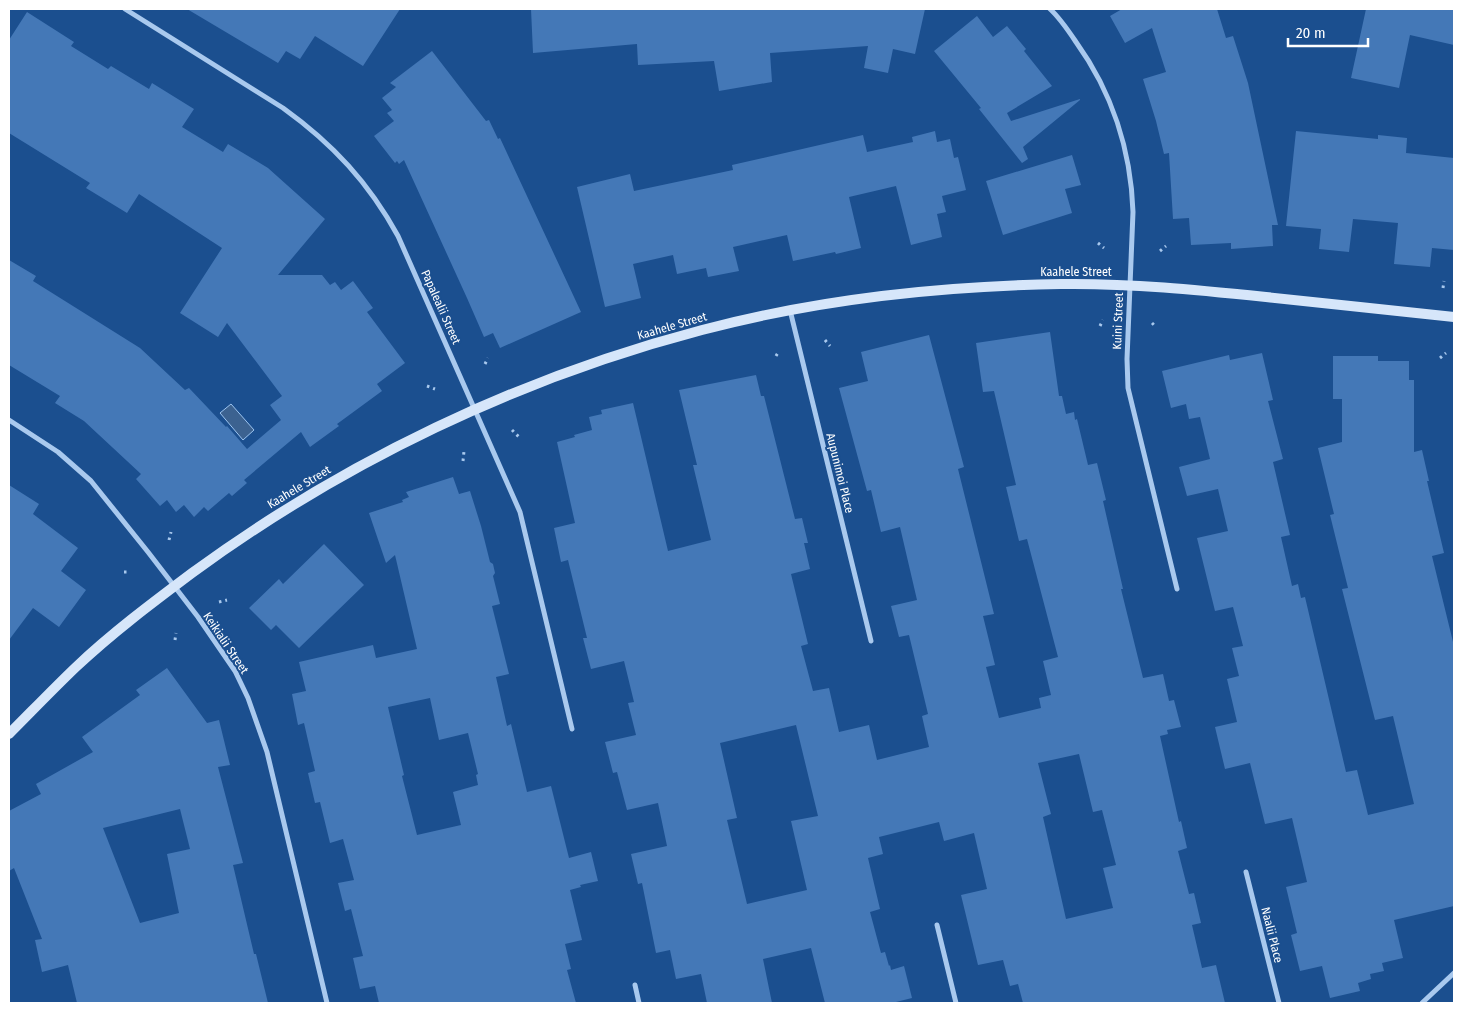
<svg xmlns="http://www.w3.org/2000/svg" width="1463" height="1012" font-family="'Fira Sans Condensed',sans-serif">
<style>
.water{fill:#3c6290;stroke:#9cc4f0}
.building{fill:#4478b7;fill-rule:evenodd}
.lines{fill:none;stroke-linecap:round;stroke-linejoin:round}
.path{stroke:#a9c9ee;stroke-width:3;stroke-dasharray:2.5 4;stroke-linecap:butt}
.street{stroke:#a9c9ee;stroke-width:5}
.secondary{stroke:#d6e6fa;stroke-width:10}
.labels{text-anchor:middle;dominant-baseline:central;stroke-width:4;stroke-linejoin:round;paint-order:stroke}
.street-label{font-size:12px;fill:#fff;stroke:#1b4f8f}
</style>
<rect width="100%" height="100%" fill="#1b4f8f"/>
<!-- water -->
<path class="water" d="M231,404L254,430L243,440L220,413Z"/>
<!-- building -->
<path class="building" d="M187,9H400L363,66L315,36L300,59L286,51L278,63Z
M531,9H925L915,54L893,49L888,73L864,68L868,46L770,53L772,82L719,91L714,61L638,65L637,44L533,53Z
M1122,9H1217L1226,38L1233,36L1248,83L1278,225H1272L1273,246L1231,249V243L1191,245L1189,218L1173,219L1169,153L1164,154L1156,121L1143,79L1166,72L1152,28L1125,43L1110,16Z
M1366,9H1454V45L1410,35L1399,88L1351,78Z
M27,12L74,42L71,46L108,69L111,66L149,89L152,83L194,109L182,127L223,152L228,144L268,168L325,219L278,275H322L330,285L335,282L341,290L353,281L373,308L367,312L405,363L377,384L382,391L337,424L339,426L310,447L301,432L244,480L247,483L232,496L229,493L208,511L204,507L194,517L184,505L176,512L167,500L160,506L136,479L141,474L84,421L55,403L60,396L9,365V260L36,276L33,281L140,348L185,390L189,388L226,427L227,426L247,449L281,420L270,405L282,396L227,323L218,337L180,313L222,248L139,194L127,213L86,188L90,183L9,133V40Z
M977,16L993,37L1007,26L1026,49L1024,51L1052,86L1007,113L1011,121L1080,99V100L1023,147L1028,159L1022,163L979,109L981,108L934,51Z
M432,51L486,121L489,120L498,139L500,138L581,312L500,348L493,333L484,337L467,298L404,160L399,164L397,161L395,163L374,136L394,121L387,113L392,110L382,98L396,87L390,83Z
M935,131L937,142L950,139L954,158L958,157L966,190L942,196L946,212L937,214L942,237L911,245L896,186L849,197L861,248L836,254L835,252L793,261L787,235L733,247L739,271L708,277L706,268L677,274L673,255L633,264L641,298L605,307L577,187L630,174L634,191L733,170L732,165L863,135L867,152L913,142L912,137Z
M1296,131L1378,139V135L1407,138L1406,153L1454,158V250L1432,248L1430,267L1394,264L1398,223L1353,219L1349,252L1319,249L1321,229L1286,226Z
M1072,155L1081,185L1065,189L1072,213L1003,235L986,181Z
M1050,332L1059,396H1062L1066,414L1074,412L1075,420L1077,419L1088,465L1097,463L1106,500L1103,501L1123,589H1121L1143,678L1163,674L1169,701L1174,700L1181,727L1167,730L1168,734L1160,736L1179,822L1181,821L1187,848L1178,851L1189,894L1194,893L1201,923L1192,925L1202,968L1216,965L1225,1003H1023L1018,984L1010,986L1003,960L978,965L961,895L987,889L974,833L944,841L939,822L879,837L883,854L868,858L880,909L870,912L881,953L885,952L889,966L890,965L891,970L904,966L912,998L892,1003H825L811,948L763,959L772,1003H707L701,974L676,979L670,950L656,953L642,883L638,884L631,854L667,846L658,803L627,810L617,772L613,773L605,742L636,735L628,703L634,702L624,661L591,669L583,638H587L568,560L561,562L554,528L575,523L557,442L575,437L574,435L592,430L589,417L602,414L601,410L633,403L668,551L711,540L693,465H697L679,390L756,375L761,396H764L795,519L802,518L808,543H804L810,569L791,574L808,644L801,646L813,691L829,688L839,732L869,725L877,760L929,747L922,716L928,714L909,635L899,637L891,606L917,600L900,527L881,532L871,490L867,491L839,388L868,381L861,352L929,335L964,467L958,469L994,614L983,616L995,665L986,667L999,718L1041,708L1039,698L1051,695L1043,661L1058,657L1027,539L1019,541L1006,487L1016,485L994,391L983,392L976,343ZM796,725L818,816L791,821L807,890L747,904L727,820L737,818L720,743ZM1079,754L1093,812L1102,810L1116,865L1103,868L1113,908L1066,919L1043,817L1051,814L1038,763Z
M1262,353L1273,400L1268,401L1283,459L1273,462L1290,535L1281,537L1292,586L1298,584L1301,598L1305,597L1346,772L1357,770L1368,815L1414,804L1393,716L1375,720L1342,589L1348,588L1330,515L1334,514L1318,448L1342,442V399H1333V356H1378V361H1409V380H1414V452L1422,450L1429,481H1427L1444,553L1432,556L1454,646V906L1394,920L1403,958L1382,963L1384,971L1370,974L1371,979L1358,983L1360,991L1330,998L1322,966L1300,971L1291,935L1297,933L1286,887L1307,882L1292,818L1265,824L1250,763L1225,769L1215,727L1237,722L1227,679L1239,676L1232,648L1243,646L1233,607L1215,611L1197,538L1228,531L1218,489L1187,496L1179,467L1210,459L1200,417L1189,419L1186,404L1171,408L1162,371L1229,355L1230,360Z
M453,477L459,494L470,491L481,526L490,562L493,564L495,573L493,576L500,604L492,606L509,674L496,677L507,726L511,724L527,792L551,786L569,858L591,852L598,881L580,885L581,887L570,890L582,940L565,944L571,969L567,970L576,1003H379L375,986L360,989L353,958L363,956L351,909L345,911L338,883L354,880L343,839L330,843L320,802L315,803L308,773L315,771L304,723L298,725L292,694L306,691L299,662L373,645L376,658L417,649L395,555L386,563L369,513L403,502L402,500L409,497L406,492ZM430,698L439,740L468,733L478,774L476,775L478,785L453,792L461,825L417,835L402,776L404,775L388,707Z
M9,485L39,504L33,514L78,548L61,571L86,590L59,627L33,608L9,640Z
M324,544L364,585L299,648L276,625L271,630L249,608L279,579L283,584Z
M167,668L207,723L219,720L230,765L218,767L243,863L233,865L254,954H256L268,1003H77L68,965L42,972L35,940L42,939L14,868L9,871V811L41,794L36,784L93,752L82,737L140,695L136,690ZM180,809L190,849L167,854L179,913L140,923L103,828Z"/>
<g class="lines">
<!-- path -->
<path class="path" d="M1098,243L1104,248
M1160,251L1166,246
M1443,288L1444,281
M1152,323L1156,327
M1100,326L1103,320
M825,340L830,346
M776,356L779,351
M1440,358L1446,353
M485,364L488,358
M427,386L435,389
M512,430L519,437
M463,461L464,451
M169,540L171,532
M124,572H130
M219,602L227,600
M175,640L176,633"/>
<!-- street -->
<path class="street" d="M125,9L283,108C333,144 369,183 398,236L520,512L572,729
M1050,9C1060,18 1068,30 1076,42C1112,92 1131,151 1133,212L1127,359L1128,388L1177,589
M790,310L871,641
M9,420L58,452L91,481L148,552L198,617L235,671L248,698L267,752L327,1003
M1246,872L1279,1003
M937,925L956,1003
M635,985L639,1003
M1422,1003L1454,973"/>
<!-- secondary -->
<path class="secondary" d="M9,734C31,712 53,689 76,667C112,633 152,603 192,573C345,461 519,378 702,330C819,299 941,286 1061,284C1130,283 1198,290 1266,297C1329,304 1391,310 1454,317"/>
</g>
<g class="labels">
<!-- street labels -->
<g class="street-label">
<text x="1076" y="272">Kaahele Street</text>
<text transform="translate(441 307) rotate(66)">Papalealii Street</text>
<text transform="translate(1118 321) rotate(-88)">Kuini Street</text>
<text transform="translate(672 326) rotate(-16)">Kaahele Street</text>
<text transform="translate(840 473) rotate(76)">Aupunimoi Place</text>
<text transform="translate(299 487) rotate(-31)">Kaahele Street</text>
<text transform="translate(226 643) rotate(56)">Keikialii Street</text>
<text transform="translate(1272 935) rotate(76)">Naalii Place</text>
</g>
</g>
<!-- border -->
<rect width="1463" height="1012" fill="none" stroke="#ffffff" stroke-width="20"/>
<!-- scale -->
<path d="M1288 38v8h80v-8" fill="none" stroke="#ffffff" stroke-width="2.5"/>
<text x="1296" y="38" font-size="15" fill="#ffffff" stroke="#1b4f8f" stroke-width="4" paint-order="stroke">20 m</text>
</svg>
